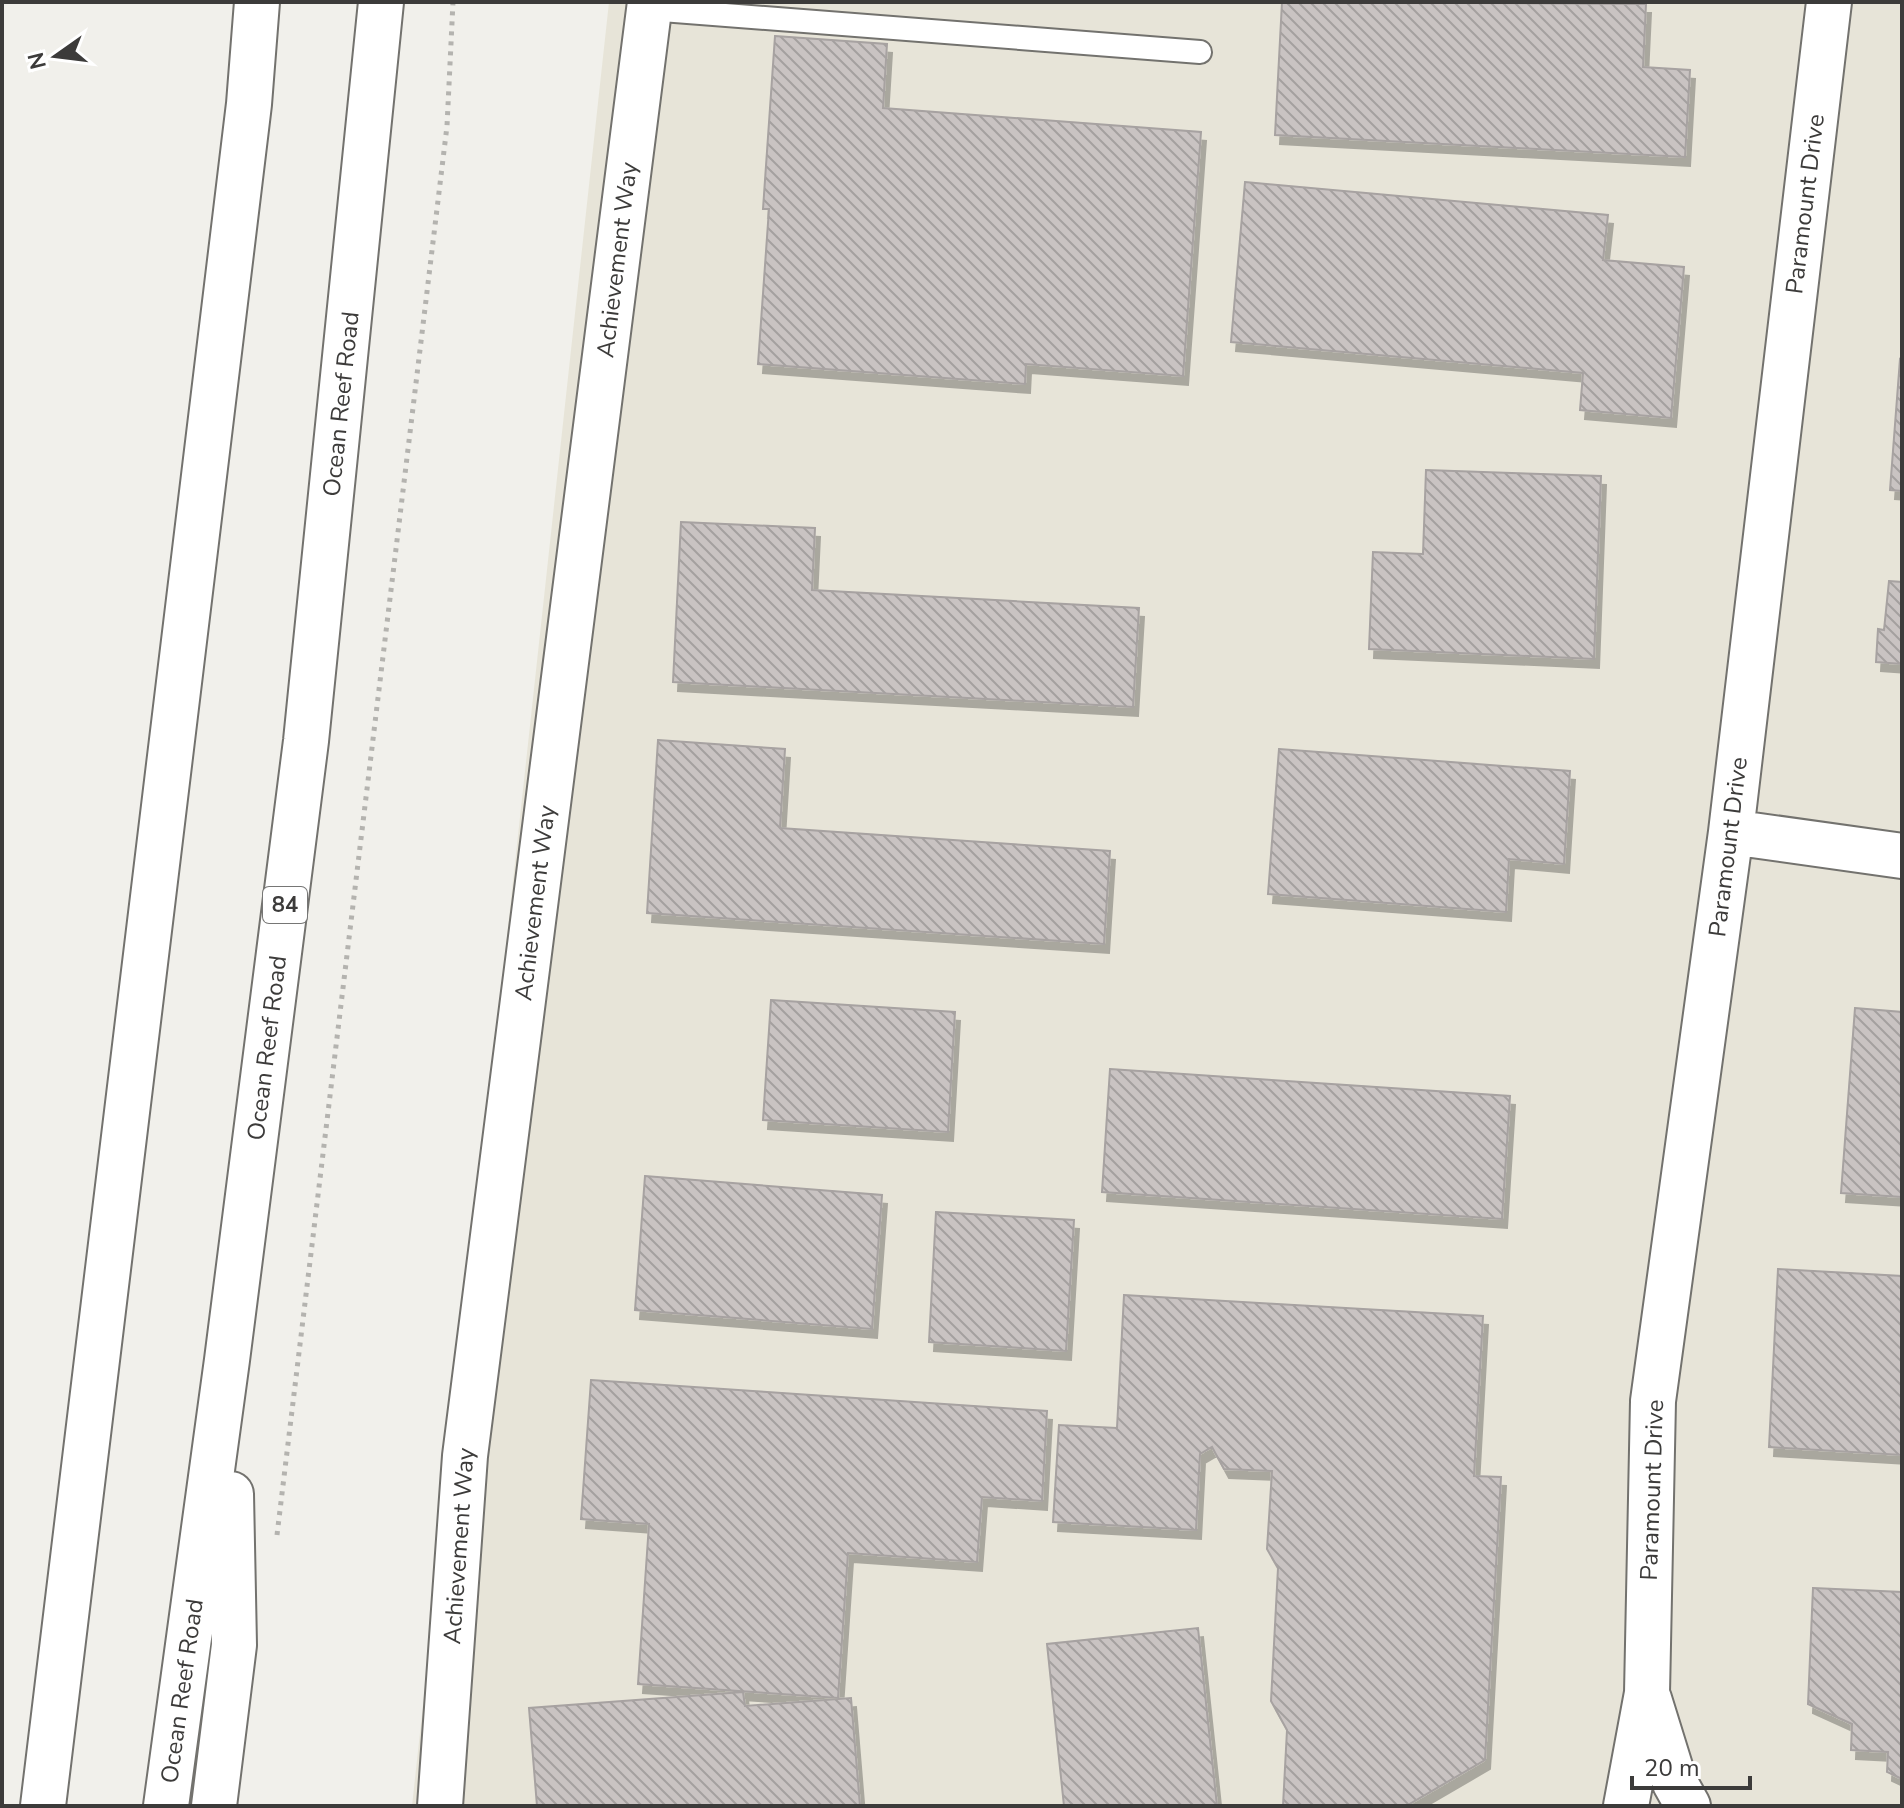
<svg xmlns="http://www.w3.org/2000/svg" width="1904" height="1808" font-family="'Nunito Sans',sans-serif">
<style>
.built{fill:#e7e4d8}
.building{fill:url(#building-back-hatch);stroke:#a7a2a1;stroke-width:2;filter:url(#shadow)}
.lines{fill:none;stroke-linecap:round;stroke-linejoin:round}
.service-casing{stroke:#73726e;stroke-width:26}
.minor-casing{stroke:#73726e;stroke-width:48}
.primary-casing{stroke:#73726e;stroke-width:48}
.path{stroke:#b4b3af;stroke-width:5;stroke-dasharray:4 6;stroke-linecap:butt}
.service{stroke:#fff;stroke-width:22}
.minor{stroke:#fff;stroke-width:44}
.primary{stroke:#fff;stroke-width:44}
.labels{text-anchor:middle;dominant-baseline:central;stroke-width:7;stroke-linejoin:round;paint-order:stroke}
.shield{fill:#fff;stroke:#767675;stroke-width:2}
.shield-label{font-size:22px;font-weight:bold;fill:#3c3b3a}
.street-label{font-size:24px;fill:#3c3b3a;stroke:#fff}
</style>
<defs>
<pattern id="building-back-hatch" width="6" height="6" patternUnits="userSpaceOnUse" patternTransform="scale(2)"><rect width="6" height="6" fill="#c9c3c2"/><path d="M-1 5l2 2M0 0l6 6M5-1l2 2" fill="none" stroke="#a4a09f"/></pattern>
<filter id="shadow"><feDropShadow dx="5" dy="9" stdDeviation="0" flood-color="#0004"/></filter>
</defs>
<rect width="100%" height="100%" fill="#f1f0eb"/>
<!-- built -->
<path class="built" d="M609,2H1902V1806H412Z"/>
<!-- building -->
<path class="building" d="M1282,2L1646,4L1643,67L1690,70L1685,157L1275,135Z
M775,36L887,44L883,108L1201,132L1183,376L1026,364L1025,384L758,364L769,209H763Z
M1245,182L1608,215L1603,260L1684,267L1671,418L1580,410L1583,373L1231,342Z
M1900,359L1902,360V491L1890,490Z
M1426,470L1601,476L1594,659L1369,649L1373,552L1423,554Z
M681,522L815,528L812,590L1139,608L1133,707L673,682Z
M1889,581L1902,582V664L1876,662L1878,629L1884,630Z
M658,740L785,749L780,828L1110,851L1104,944L647,913Z
M1279,749L1570,771L1564,864L1509,859L1506,912L1268,894Z
M771,1000L955,1012L948,1132L763,1120Z
M1855,1008L1902,1012V1197L1841,1193Z
M1110,1069L1510,1096L1502,1219L1102,1192Z
M645,1176L882,1195L872,1329L635,1310Z
M936,1212L1074,1220L1066,1351L929,1342Z
M1778,1269L1902,1276V1455L1769,1447Z
M1124,1295L1483,1316L1474,1476L1501,1477L1485,1760L1406,1806H1283L1287,1730L1271,1701L1278,1568L1267,1549L1272,1471L1224,1469L1212,1447L1200,1454L1196,1530L1053,1522L1059,1425L1117,1428Z
M591,1380L1047,1411L1042,1501L982,1497L977,1562L848,1553L838,1698L638,1684L649,1524L581,1519Z
M1813,1588L1902,1592V1779L1887,1772L1888,1752L1851,1750L1852,1724L1808,1704Z
M1198,1628L1217,1806H1064L1047,1644Z
M743,1692L745,1706L851,1698L860,1806H537L529,1708Z"/>
<g class="lines">
<!-- service casing -->
<g class="service-casing">
<path id="service" d="M649,9L1200,52"/>
</g>
<!-- minor casing -->
<g class="minor-casing">
<path id="minor" d="M1731,832L1902,856
M1649,1699L1675,1783L1688,1806
M440,1806L465,1456L650,2
M1626,1806L1647,1693L1653,1401L1731,832L1829,2"/>
</g>
<!-- primary casing -->
<g class="primary-casing">
<path id="primary" d="M43,1806L249,104L257,2
M166,1806L227,1360L306,741L381,2
M214,1806L234,1645L231,1494"/>
</g>
<!-- path -->
<path class="path" d="M277,1535L447,126L453,2"/>
<!-- service -->
<use href="#service" class="service"/>
<!-- minor -->
<use href="#minor" class="minor"/>
<!-- primary -->
<use href="#primary" class="primary"/>
</g>
<g class="labels">
<!-- shield labels -->
<rect class="shield" x="263" y="887" width="44" height="36" rx="6"/>
<g class="shield-label">
<text x="285" y="905">84</text>
</g>
<!-- street labels -->
<g class="street-label">
<text transform="translate(1805 204) rotate(-83)">Paramount Drive</text>
<text transform="translate(617 260) rotate(-83)">Achievement Way</text>
<text transform="translate(341 404) rotate(-84)">Ocean Reef Road</text>
<text transform="translate(1728 847) rotate(-83)">Paramount Drive</text>
<text transform="translate(535 903) rotate(-83)">Achievement Way</text>
<text transform="translate(267 1048) rotate(-83)">Ocean Reef Road</text>
<text transform="translate(1652 1490) rotate(-88)">Paramount Drive</text>
<text transform="translate(459 1546) rotate(-86)">Achievement Way</text>
<text transform="translate(182 1691) rotate(-82)">Ocean Reef Road</text>
</g>
</g>
<!-- border -->
<rect width="1904" height="1808" fill="none" stroke="#3c3b3a" stroke-width="8"/>
<!-- north arrow -->
<g transform="translate(56 56) rotate(256)" stroke="#ffffff" stroke-width="6" paint-order="stroke">
<path d="M0-6L14 30L0 20L-14 30Z" fill="#3c3b3a"/>
<text y="-12" font-size="22" font-weight="bold" text-anchor="middle" fill="#3c3b3a">N</text>
</g>
<!-- scale -->
<path d="M1632 1776v12h118v-12" fill="none" stroke="#3c3b3a" stroke-width="4"/>
<text x="1644" y="1776" font-size="24" fill="#3c3b3a" stroke="#ffffff" stroke-width="6" paint-order="stroke">20 m</text>
</svg>
